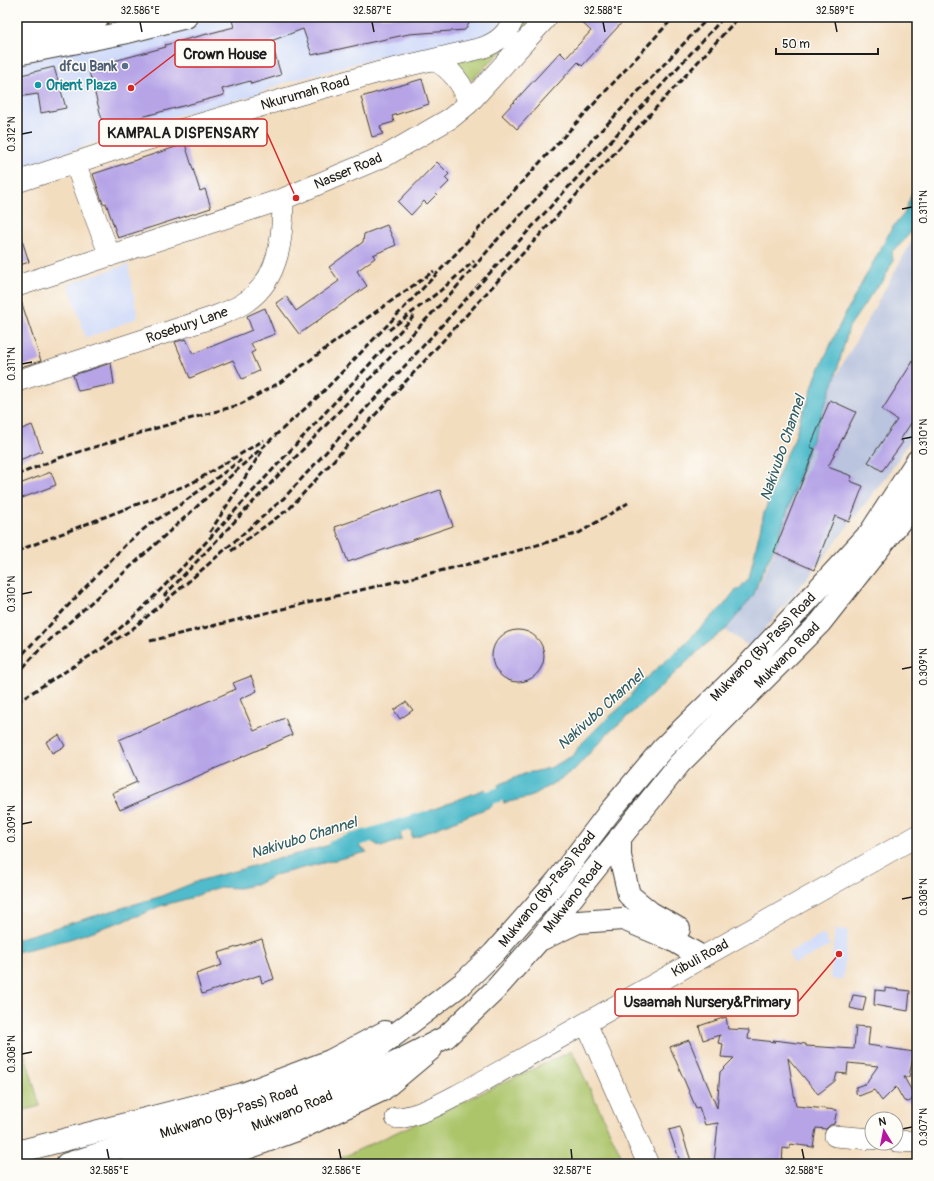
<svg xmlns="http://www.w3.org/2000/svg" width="934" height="1181" font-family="Pangolin,sans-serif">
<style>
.built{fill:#cfdaf9}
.industrial{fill:#bac4de}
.green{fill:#acc56b;stroke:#647044}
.water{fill:#50bbcb;stroke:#366c74}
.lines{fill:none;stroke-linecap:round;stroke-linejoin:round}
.canal{stroke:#50bbcb;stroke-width:14}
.building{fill:#b6a4e7}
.minor-casing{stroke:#3c3934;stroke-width:22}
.major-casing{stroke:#3c3934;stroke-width:24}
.highway-casing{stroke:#3c3934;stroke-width:24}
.minor{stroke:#fff;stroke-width:21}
.major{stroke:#fff;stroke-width:22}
.highway{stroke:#fff;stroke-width:22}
.rail{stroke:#1c1c1c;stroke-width:3;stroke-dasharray:6 3;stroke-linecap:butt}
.ticks{fill:none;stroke:#1c1c1c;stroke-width:1.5}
.service-dot{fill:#5c6f8a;stroke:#fdfcf7;stroke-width:1.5}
.culture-dot{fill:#0f9aa8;stroke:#fdfcf7;stroke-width:1.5}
.labels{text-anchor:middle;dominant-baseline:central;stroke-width:3;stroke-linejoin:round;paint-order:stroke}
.service-label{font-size:14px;font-weight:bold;fill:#4e5e75;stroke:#fdfcf7;text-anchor:end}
.culture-label{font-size:14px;font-weight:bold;fill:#0d838f;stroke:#fdfcf7;text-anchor:start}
.street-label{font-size:14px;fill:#1c1c1c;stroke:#fdfcf7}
.water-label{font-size:15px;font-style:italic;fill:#315c62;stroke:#fdfcf7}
.leader{fill:none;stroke:#d62828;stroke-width:1.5}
.callout-dot{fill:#d62828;stroke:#fdfcf7;stroke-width:1.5}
.callout{fill:#fdfcf7;stroke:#d62828;stroke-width:1.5}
.callout-label{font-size:15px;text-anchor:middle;font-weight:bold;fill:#1c1c1c}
.neatline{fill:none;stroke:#1c1c1c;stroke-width:1.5}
.ticks-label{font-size:10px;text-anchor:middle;fill:#1c1c1c}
</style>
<rect width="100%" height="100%" fill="#fdfcf7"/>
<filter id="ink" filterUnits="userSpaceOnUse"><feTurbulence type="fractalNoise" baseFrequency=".025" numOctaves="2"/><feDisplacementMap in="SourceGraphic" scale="8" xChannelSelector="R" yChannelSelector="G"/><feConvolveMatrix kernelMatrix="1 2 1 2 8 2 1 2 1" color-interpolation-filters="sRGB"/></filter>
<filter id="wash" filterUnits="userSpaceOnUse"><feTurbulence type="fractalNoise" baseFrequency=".012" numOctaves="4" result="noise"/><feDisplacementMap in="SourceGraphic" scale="16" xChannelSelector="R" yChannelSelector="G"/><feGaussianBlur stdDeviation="0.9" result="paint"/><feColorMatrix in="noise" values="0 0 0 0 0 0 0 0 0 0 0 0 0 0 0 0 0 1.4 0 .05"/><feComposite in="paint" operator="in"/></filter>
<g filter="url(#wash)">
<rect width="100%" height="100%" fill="#f3ddbf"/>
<!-- built -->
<path class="built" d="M215,17H504L505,18L479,46L418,50L383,56L284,83L252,96L176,116L100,141L17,169V60L191,24Z
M128,264L138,318L86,338L68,284Z
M835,929L848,930L843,980L830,979Z
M824,934L830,946L794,964L788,953Z"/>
<!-- industrial -->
<path class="industrial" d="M917,232V430L889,473L814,570L750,647L725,630L753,596L774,552L801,469L835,378Z"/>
<!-- green -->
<path class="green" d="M538,17L454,96L456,88L447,62L521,23L524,18Z
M17,1027L40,1106L17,1112Z
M572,1051L625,1164H328Z"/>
<!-- water -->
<path class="water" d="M917,185C917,195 919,207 917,216C914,230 903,244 892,251L893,261L882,283L877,286L849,327L835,378L801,469L778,540L760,577L753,596L725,630L705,645L644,702L607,734L572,772L530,797L504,803L498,785L529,772H533L550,768L574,755L579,746L598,727L623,705L640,683L676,652L724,605L734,592L740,588L749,578L764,513L784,460L794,440L801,415L807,404L816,376L845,314L892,228L904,214L912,193Z
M485,789L492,806L412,838L410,817L424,813Z
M400,820L401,840L381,847L359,834Z
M347,838L367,852L275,875L258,884L239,888L219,887L190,898L160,906L143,914L70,939L17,952V939L159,897L198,881L326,846Z"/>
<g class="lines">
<!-- canal -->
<path class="canal" d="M470,804L519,788
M335,846L427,818"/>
</g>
<g id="blocks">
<!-- building -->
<path class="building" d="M231,17H473L465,30L409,34L312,55L303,29L271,41L281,75L251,84L250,81L222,89L224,95L104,127L88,68L166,47L165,45L234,27Z
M576,17H627L582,66L578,62L517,129L502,115L560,52L566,58L591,31Z
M54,67L66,108L41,113L38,94L17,97V76Z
M422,79L429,104L392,116L394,122L380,126L383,134L372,137L361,97Z
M185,144L200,191L205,189L211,208L118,238L106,203L103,204L93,174Z
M437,162L449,174L445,178L449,182L427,204L424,201L411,215L398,202Z
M387,225L396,245L373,255L375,258L357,271L367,286L299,334L276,303L286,296L296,311L339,281L329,267L363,242L364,234Z
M17,231H19L29,262L17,266Z
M17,298H20L41,361L17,368Z
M265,308L275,334L251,343L255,351L251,353L259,371L242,379L233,360L190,378L175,342L186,339L193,354L252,330L247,316Z
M917,355V414L900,440L903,442L882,471L868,462L897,420L882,410Z
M111,363L114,384L78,391L73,375Z
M830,400L856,412L828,467L852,476L850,481L863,486L849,522L835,516L814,570L774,552L815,449L810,447Z
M32,425L42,451L17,461V431Z
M51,472L56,485L17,500V485Z
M440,490L453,526L348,562L335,527Z
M492 656a26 26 0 1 1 52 0a26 26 0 1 1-52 0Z
M251,676L257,691L240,699L254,731L285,718L292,735L120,810L112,793L137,782L119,740L236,689L233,683Z
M406,702L413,710L400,719L394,710Z
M59,735L65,746L52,753L46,742Z
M262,939L274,979L262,983L260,975L202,994L196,974L222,965L218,953Z
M885,988L910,991L908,1011L874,1005L875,990L885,991Z
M853,995L866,997L863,1011L850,1008Z
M726,1017L728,1029L749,1030L748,1039L775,1042L773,1040L806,1044V1046L854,1049L856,1026L870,1027L868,1045L914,1052L909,1077H904L914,1095V1098L909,1102L904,1101L896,1087L882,1101L874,1090L859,1096L856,1093V1087L867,1083L868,1080L878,1066L848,1063L847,1074L837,1073L835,1081L818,1094L788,1058L796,1106L837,1110L834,1124L830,1125L826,1129L816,1128L813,1147L790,1144L789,1149L783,1148L782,1164H714L718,1123L705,1125L699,1107L696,1108L670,1047L689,1040L717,1108L720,1072L734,1058L721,1057L723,1044L718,1043L720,1035L703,1040L699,1026Z
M680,1127L692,1164H681L669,1130Z"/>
</g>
</g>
<g filter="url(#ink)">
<use href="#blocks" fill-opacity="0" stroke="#3c3934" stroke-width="1"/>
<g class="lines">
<!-- minor casing -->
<g class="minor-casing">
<path id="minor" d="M434,60C450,68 465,85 468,104
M75,163L110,256
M17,182L126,146L298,95L376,73L482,48C498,42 508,34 514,17
M17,286L283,199L387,155L451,118L468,104L547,17
M17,381L211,318C224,313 237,309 247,301C280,278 283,235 283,199
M586,1023L648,1164
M396,1118C420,1117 447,1100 469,1089L917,836
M835,1136L872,1139
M896,1141L917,1142"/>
</g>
<!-- major casing -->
<g class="major-casing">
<path id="major" d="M17,33L98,17
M17,54L123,33L186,17
M17,1152L243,1094L330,1061L385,1032
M197,1164L234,1153L294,1131L382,1090L431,1049"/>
</g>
<!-- highway casing -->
<g class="highway-casing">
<path id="highway" d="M620,837V856L629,895L651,913L679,929
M542,939L578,922L623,919L671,939L702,957
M67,1164L287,1095L343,1068L380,1046L463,983L494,953L557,881L611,810L663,748L749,664L870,533L917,461
M131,1164L228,1136L338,1092L446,1037L494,991L540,939L575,894L680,763L820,623L909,510L917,497"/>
</g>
<!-- minor -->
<use href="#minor" class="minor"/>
<!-- major -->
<use href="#major" class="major"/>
<!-- highway -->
<use href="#highway" class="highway"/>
<!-- rail -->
<path class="rail" d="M495,242L709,17
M389,330L440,291L474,261
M17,475L59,458L160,427L239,405L279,383L370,316L434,271
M210,532L262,451
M17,551L192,483L264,440
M231,551L290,508L739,17
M197,552L414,316
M164,596L454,290L498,239
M105,641L140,611L197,552L200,547
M150,641L485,560L579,533L628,503
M17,660L127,543L150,524L177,507L241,460
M17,674L42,647L320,395L450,260L674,17
M17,702L131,630L188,582L284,498L724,17"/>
</g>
</g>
<!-- ticks -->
<path class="ticks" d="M140,22L142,32M372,22L374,32M603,22L605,32M835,22L837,32M22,134L32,132M902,209L912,207M22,364L32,362M902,439L912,437M22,594L32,592M902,669L912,667M22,824L32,822M902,899L912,897M22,1054L32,1052M902,1129L912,1127M107,1149L109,1159M339,1149L341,1159M571,1149L572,1159M802,1149L804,1159"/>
<!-- markers -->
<circle class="service-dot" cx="125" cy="66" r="4"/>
<circle class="culture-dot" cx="38" cy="85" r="4"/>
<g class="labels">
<!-- service labels -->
<g class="service-label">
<text x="117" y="66">dfcu Bank</text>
</g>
<!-- culture labels -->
<g class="culture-label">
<text x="46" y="85">Orient Plaza</text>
</g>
<!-- street labels -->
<g class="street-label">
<text transform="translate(305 93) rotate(-16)">Nkurumah Road</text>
<text transform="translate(348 171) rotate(-23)">Nasser Road</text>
<text transform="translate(187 325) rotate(-19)">Rosebury Lane</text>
<text transform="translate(763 647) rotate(-46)">Mukwano (By-Pass) Road</text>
<text transform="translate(787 655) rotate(-45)">Mukwano Road</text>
<text transform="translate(547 889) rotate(-51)">Mukwano (By-Pass) Road</text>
<text transform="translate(573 897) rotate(-52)">Mukwano Road</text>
<text transform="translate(700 958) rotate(-29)">Kibuli Road</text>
<text transform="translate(292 1111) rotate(-22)">Mukwano Road</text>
<text transform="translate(229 1112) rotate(-18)">Mukwano (By-Pass) Road</text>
</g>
<!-- water labels -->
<g class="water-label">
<text transform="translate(783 448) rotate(-71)">Nakivubo Channel</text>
<text transform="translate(601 710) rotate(-42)">Nakivubo Channel</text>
<text transform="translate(304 838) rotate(-17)">Nakivubo Channel</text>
</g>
</g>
<!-- callouts -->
<path class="leader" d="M131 88L175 54M296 198L267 133M839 954L798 1002"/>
<g class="callout-dot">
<circle cx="131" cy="88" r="4"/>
<circle cx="296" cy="198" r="4"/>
<circle cx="839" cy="954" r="4"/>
</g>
<g class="callout">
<rect x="175" y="40" width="100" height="27" rx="4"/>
<rect x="99" y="119" width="168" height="27" rx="4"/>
<rect x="615" y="989" width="183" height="27" rx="4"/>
</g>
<g class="callout-label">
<text x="225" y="59">Crown House</text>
<text x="183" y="138">KAMPALA DISPENSARY</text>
<text x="707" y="1007">Usaamah Nursery&amp;Primary</text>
</g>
<!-- margin -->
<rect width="934" height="1181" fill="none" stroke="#fdfcf7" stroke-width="44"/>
<!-- north arrow -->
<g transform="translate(884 1131) rotate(350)"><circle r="19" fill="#fdfcf7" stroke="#a3a29f"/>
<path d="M0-3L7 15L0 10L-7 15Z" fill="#b5179e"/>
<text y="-6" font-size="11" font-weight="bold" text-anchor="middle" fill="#1c1c1c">N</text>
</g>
<!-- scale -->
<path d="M776 48v6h102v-6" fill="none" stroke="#1c1c1c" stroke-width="2"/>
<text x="782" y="48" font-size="12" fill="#1c1c1c" stroke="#fdfcf7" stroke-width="3" paint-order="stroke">50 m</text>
<rect x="22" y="22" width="890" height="1137" class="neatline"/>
<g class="ticks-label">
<text x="140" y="14">32.586°E</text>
<text x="372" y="14">32.587°E</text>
<text x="603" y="14">32.588°E</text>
<text x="835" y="14">32.589°E</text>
<text transform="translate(11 134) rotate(-90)" y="4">0.312°N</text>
<text transform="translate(923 207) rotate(-90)" y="4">0.311°N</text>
<text transform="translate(11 364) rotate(-90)" y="4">0.311°N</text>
<text transform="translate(923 437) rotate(-90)" y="4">0.310°N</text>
<text transform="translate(11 594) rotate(-90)" y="4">0.310°N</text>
<text transform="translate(923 667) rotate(-90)" y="4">0.309°N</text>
<text transform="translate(11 824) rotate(-90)" y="4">0.309°N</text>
<text transform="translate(923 897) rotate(-90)" y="4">0.308°N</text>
<text transform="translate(11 1054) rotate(-90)" y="4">0.308°N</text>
<text transform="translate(923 1127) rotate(-90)" y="4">0.307°N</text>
<text x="109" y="1174">32.585°E</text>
<text x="341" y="1174">32.586°E</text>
<text x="572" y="1174">32.587°E</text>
<text x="804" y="1174">32.588°E</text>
</g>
</svg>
